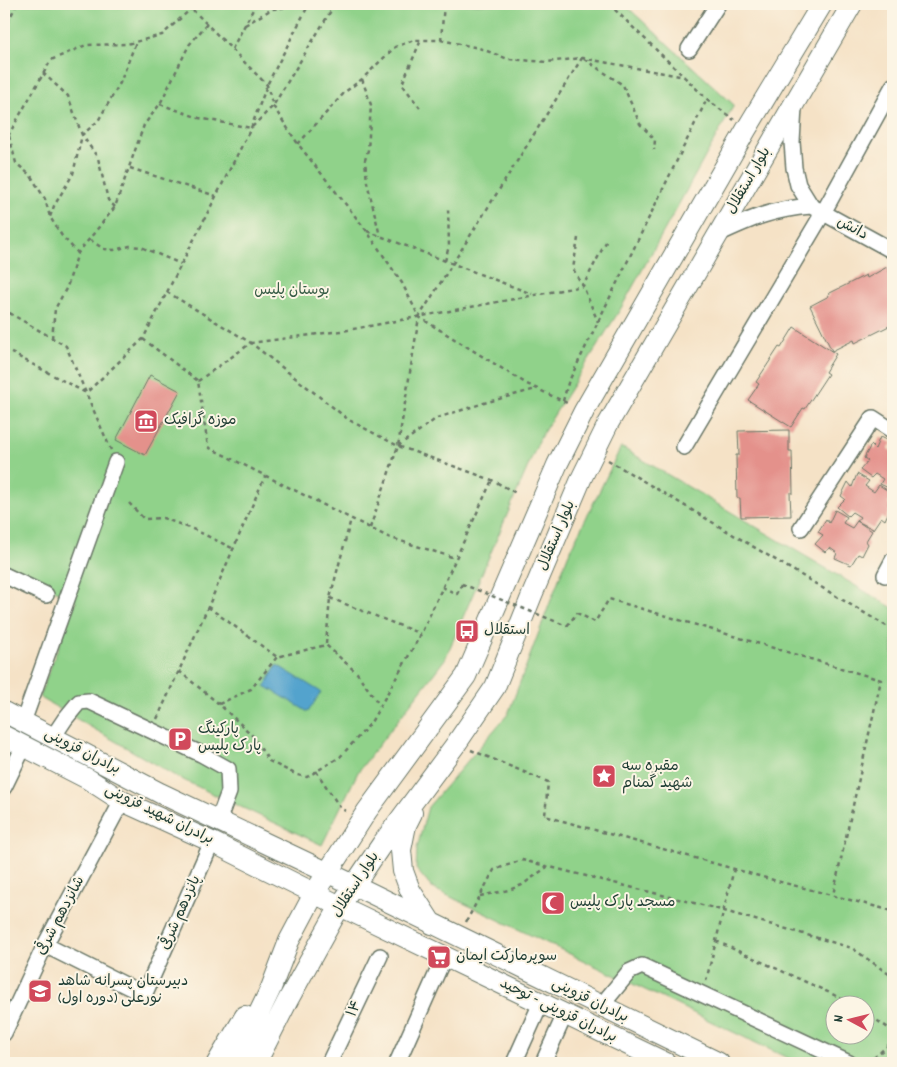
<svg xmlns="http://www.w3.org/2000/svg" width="897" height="1067" font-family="Dekko,'Playpen Sans Arabic',sans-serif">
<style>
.green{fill:#90d28a;stroke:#58885f;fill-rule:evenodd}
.water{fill:#52a3cd;stroke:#387080}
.building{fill:#e4918b}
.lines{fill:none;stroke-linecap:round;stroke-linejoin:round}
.minor-casing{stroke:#6a7767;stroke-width:18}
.major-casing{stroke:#6a7767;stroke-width:22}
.path{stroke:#6a7767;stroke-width:2.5;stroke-dasharray:4 4;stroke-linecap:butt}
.minor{stroke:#fff;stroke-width:15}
.major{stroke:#fff;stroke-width:20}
.path-bridge{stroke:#6a7767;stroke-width:2.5;stroke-dasharray:4 4;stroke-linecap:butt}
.labels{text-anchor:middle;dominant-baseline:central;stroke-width:4;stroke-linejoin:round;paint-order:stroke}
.street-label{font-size:15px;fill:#1f3d34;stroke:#fcf5e5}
.park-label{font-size:15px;fill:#365b45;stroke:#fcf5e5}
.poi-label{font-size:15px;fill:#1f3d34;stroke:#fcf5e5;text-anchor:start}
</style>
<rect width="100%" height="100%" fill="#fcf5e5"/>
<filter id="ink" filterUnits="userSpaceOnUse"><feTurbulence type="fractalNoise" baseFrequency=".02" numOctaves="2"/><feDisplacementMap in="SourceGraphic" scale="10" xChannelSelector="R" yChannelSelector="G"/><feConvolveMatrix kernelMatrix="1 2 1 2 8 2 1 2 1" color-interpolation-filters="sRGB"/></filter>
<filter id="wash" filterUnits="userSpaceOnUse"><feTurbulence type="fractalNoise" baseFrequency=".0096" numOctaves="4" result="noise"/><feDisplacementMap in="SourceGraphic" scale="20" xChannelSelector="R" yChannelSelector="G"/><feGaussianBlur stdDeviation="1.12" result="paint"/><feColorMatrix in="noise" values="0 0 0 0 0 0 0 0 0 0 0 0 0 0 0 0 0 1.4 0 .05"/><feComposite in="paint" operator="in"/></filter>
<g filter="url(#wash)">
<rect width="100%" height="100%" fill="#f5e2c6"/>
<!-- green -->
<path class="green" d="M4,4H624L734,105L621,308L541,436L445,659L358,772L322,845L177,777L39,697L76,601L4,565Z
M621,447L893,608V1063H798L432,888L416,869L417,848L428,807L508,714L568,555ZM834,1004H864V1034H834Z"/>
<!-- water -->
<path class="water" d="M277,665L321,692L308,712L265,686Z"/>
<g id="blocks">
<!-- building -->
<path class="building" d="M887,267L893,280V321H892L893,324L855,343L854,340L832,351L810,306L829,296L828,294L866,275L867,278Z
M794,327L836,354L825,372L828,374L805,409L803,408L791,427L748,400L759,384L756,382L779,347L781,348Z
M150,375L180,391L145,455L116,440Z
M789,430V451H792L793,493H790L791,516L741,517L740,498H737L736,455H739L738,431Z
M880,437L892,443L888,449L893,452V490L880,484L883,479L875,474L871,478L860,470L868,461L864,458L871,445L875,449Z
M857,474L869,481L865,486L874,492L879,485L893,494V496L888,504L891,507L885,520L881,517L873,529L857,521L872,531L866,541L868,544L862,556L858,554L851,565L835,558L837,553L830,548L825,552L815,544L823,535L818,532L826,519L829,523L835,510L847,517L843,523L852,528L857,521L860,517L852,512L848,516L837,507L845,499L841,496L848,482L852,487Z"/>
</g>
</g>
<g filter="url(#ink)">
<use href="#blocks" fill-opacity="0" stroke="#6a7767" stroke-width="1"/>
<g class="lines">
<!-- minor casing -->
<g class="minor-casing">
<path id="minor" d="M689,49L718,4
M794,107L792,142L794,168L798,185L811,206L893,251
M718,234C752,218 773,209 811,206
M684,447L823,213L893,86
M801,528L873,418L893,431
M4,575L46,595
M885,575L893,560
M23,722L116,462
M53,737L65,719L79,702L89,701L201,754L228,769L229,792L218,821
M4,787L24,746
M45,945L141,993H145L212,842
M601,1006L629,972L642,966L849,1063
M4,1033L45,945L122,801
M329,1063L380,956
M397,1063L445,955
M514,1063L541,1003
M543,1063L565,1014"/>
</g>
<!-- major casing -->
<g class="major-casing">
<path id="major" d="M4,712L160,793L354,885L719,1063
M4,736L88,779L122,801L212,842L340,906L666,1063
M412,813L406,825L401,850L403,871L410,890L432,924
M217,1063L245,1016
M235,1063L271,988L289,941L315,892L367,811L466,676L557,465L584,411L746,130L822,4
M256,1063L288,1000L340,906L382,844L456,744L495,687L532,595L582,477L608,424L852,4"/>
</g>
<!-- path -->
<path class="path" d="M9,4V17
M187,4L267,85L273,106L298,144L366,230L402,283L419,317L527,384L569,404
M609,4L707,99L734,120
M245,25L272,9L289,7L297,4
M4,29L17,4
M441,40L444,4
M232,49L256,4
M584,59L623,85L640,124L655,140L654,150
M43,73L68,96L82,135L73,174L54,206L50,217
M362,79L371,105L368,150L365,160L367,182L380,236
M160,104L199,118L251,128L273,106L335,4
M420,108L402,84L421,40
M9,136L16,163L31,176L45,199L50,217L62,236L78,253
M4,143L51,60L86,45L127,44L162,35L192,8L194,4
M298,144L345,92L362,79L395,47L414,40H441L479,48L508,59L547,62L582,58L685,77
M130,168L216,196
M115,207L108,200L98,158L82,135L98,121L120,83L136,42
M367,231L532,294
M578,238L573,269L583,286L598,322
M90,240L104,249L114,250L130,246L141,247L181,264
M445,261L449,246L448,207
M167,292L251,343L349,420L398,446L492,480L516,493
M4,299L6,311L66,346L86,393L143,339L251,128L267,85L309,4
M52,338L55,309L67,287L78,253L115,207L144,125L160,104L189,45L207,24
M143,339L198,381L208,447L388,537L455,558
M4,349L86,393L111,450
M198,381L251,343L348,330L583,286L607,240
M563,401L568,383L707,99
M398,446L437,418L484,403L536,389
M608,460L893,630
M129,503L144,519L163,518L195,530L234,549
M370,528L398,446L419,317L582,58
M442,587L457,594L462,584
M330,598L421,634
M208,607L277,657
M567,626L577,613L595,622L609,599L881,680L833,895
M326,644L330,598L351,519
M179,671L219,704L251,734L269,761L297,775L307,777L340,757L370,724L421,634L492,480
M219,704L251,689L277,657L326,645L357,673L380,706
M157,719L208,607L265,476
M471,750L548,782L545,816L777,881L893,911
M316,771L341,809L346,811
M480,896L509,890L522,885L547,867
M466,922L494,870L522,860L714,908L852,948L893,977
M716,941L830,993L852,1004
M706,981L734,869
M864,1012L893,1031
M868,1063L893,1041"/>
<!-- minor -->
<use href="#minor" class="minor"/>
<!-- major -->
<use href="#major" class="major"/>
<!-- path-bridge -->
<path class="path-bridge" d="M462,584L567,626"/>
</g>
</g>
<!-- icons -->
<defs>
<g id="museum-square" transform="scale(1.25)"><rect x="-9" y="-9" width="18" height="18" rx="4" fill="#d1495b" stroke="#fcf5e5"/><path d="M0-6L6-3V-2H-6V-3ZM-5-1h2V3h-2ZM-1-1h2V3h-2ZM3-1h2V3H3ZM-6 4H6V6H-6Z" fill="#fff"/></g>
<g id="bus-square" transform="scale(1.25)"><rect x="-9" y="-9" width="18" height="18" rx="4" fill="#d1495b" stroke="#fcf5e5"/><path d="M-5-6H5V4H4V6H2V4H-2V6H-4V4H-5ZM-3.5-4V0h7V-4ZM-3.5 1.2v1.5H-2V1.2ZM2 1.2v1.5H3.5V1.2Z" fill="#fff"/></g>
<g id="parking-square" transform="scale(1.25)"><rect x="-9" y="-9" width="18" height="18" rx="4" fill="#d1495b" stroke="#fcf5e5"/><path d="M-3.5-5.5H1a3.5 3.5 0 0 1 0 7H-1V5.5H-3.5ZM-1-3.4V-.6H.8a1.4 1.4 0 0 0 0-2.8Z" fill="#fff"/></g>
<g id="sight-square" transform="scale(1.25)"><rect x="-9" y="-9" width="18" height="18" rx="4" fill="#d1495b" stroke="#fcf5e5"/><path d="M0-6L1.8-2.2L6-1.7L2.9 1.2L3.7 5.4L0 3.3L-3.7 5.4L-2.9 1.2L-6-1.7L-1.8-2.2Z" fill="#fff"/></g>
<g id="mosque-square" transform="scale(1.25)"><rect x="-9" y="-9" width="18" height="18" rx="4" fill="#d1495b" stroke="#fcf5e5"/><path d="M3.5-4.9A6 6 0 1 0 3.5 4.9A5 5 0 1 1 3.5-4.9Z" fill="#fff"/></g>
<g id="supermarket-square" transform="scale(1.25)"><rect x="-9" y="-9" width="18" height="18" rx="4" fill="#d1495b" stroke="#fcf5e5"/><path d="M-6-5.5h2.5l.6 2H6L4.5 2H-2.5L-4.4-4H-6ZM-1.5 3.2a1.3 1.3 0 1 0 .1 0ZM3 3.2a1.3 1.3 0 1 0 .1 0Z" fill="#fff"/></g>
<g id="school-square" transform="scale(1.25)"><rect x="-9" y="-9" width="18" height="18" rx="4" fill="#d1495b" stroke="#fcf5e5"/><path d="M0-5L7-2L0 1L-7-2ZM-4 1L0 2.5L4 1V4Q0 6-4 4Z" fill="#fff"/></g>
</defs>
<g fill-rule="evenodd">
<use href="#museum-square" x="146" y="421"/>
<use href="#bus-square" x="467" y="631"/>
<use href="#parking-square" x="180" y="739"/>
<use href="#sight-square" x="604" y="776"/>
<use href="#mosque-square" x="553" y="903"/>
<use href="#supermarket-square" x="439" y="957"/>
<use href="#school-square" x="40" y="991"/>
</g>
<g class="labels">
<!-- street labels -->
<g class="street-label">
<text transform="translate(749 181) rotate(-60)">بلوار استقلال</text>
<text transform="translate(852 229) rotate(28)">دانش</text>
<text transform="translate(557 536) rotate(-67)">بلوار استقلال</text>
<text transform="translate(82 752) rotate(27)">برادران قزوینی</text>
<text transform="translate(159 815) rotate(26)">برادران شهید قزوینی</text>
<text transform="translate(356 885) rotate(-57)">بلوار استقلال</text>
<text transform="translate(181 913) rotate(-66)">پانزدهم شرقی</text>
<text transform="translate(61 916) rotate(-62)">شانزدهم شرقی</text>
<text transform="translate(590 1001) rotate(26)">برادران قزوینی</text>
<text transform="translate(355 1009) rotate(-65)">۱۴</text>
<text transform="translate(558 1011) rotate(26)">برادران قزوینی - توحید</text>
</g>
<!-- park labels -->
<g class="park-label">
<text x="292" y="291">بوستان پلیس</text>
</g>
<!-- poi labels -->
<g class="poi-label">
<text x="164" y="421">موزه گرافیک</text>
<text x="484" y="631">استقلال</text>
<text x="198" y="730">پارکینگ<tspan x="198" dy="17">پارک پلیس</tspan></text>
<text x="622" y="767">مقبره سه<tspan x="622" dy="17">شهید گمنام</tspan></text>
<text x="570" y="903">مسجد پارک پلیس</text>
<text x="456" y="957">سوپرمارکت ایمان</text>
<text x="58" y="982">دبیرستان پسرانه شاهد<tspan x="58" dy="17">نورعلی (دوره اول)</tspan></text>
</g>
</g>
<!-- margin -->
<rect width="897" height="1067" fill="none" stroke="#fcf5e5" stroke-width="20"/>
<!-- north arrow -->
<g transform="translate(850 1020) rotate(277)"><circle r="24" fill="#fcf5e5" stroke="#a4ab9e"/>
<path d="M0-4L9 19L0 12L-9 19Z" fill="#d1495b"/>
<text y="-8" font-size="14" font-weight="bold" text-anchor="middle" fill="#1f3d34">N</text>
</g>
</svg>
